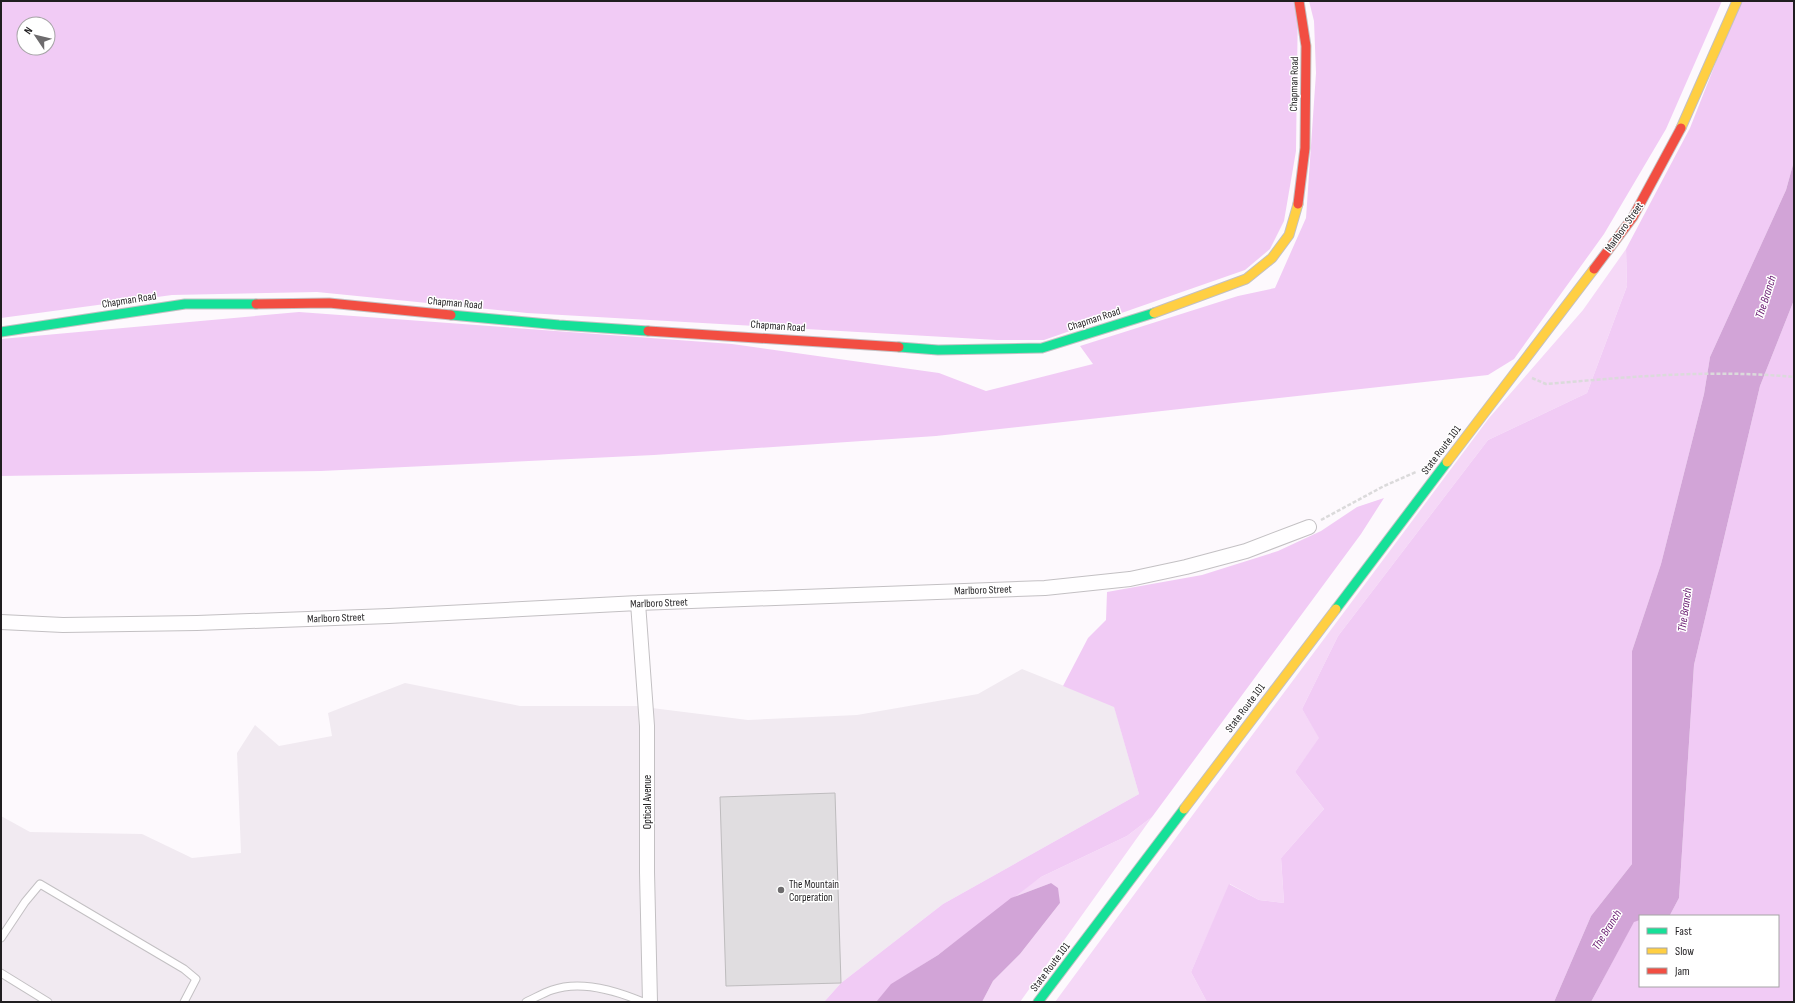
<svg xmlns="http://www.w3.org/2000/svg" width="1795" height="1003" font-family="'Sofia Sans Condensed',sans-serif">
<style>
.built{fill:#f1eaf1}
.green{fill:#f5d8f7}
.forest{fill:#f1cbf5;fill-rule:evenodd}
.water{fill:#d2a4d7}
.building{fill:#e0dde0;stroke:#bebcbe}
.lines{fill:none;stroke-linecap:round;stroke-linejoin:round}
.lane-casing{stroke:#c3c0c3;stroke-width:9}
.street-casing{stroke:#c3c0c3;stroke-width:16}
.fast-casing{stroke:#c3c0c3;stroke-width:11}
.slow-casing{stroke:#c3c0c3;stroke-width:11}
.jam-casing{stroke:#c3c0c3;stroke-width:11}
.path{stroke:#dbdadb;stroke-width:2.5;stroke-dasharray:4 2;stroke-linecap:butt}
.lane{stroke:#fffeff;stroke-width:7}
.street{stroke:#fffeff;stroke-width:14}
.fast{stroke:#16e098;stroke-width:9}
.slow{stroke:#ffcf43;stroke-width:9}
.jam{stroke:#f24e42;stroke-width:9}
.poi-dot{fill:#6d6b6d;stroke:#fff;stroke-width:1.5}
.labels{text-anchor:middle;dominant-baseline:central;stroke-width:3;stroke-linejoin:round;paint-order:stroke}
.street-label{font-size:11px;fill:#201e20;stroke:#fff}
.poi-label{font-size:11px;fill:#201e20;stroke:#fff;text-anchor:start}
.water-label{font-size:12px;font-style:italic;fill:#691b71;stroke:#fff}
</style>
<rect width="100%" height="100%" fill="#fdf9fd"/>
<!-- built -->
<path class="built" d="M1022,669L1114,706L1139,794L943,904L841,983L824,1002H1V816L30,832L142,834L192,858L241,853L237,753L255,725L279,746L332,736L328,713L405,683L520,706H636L748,720L857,715L978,694Z"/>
<!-- green -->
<path class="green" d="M1626,249L1627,286L1587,393L1488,440L1338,636L1302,709L1320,738L1295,772L1324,809L1281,858L1284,903L1259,900L1230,884L1191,972L1207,1002H1055L1203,801L1489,418L1583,310Z
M1152,817L1020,1002H982L993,981L1020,954L1060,903L1051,883L1011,898L1041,877L1127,836Z"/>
<!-- forest -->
<path class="forest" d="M1,1H1298L1296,151L1284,221L1270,249L1245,270L1044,340H997L527,313L317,292L172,295L1,318ZM24,24H48V48H24Z
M1309,1H1722L1666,129L1604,234L1514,359L1488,375L936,436L654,455L321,471L1,476V339L299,312L732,344L939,373L986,391L1093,364L1080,346L1238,296L1275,288L1306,218L1316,73L1314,21Z
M1740,1H1794V161L1786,190L1710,357L1704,394L1661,564L1632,651V864L1591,916L1554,1002H1207L1191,972L1229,884L1259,900L1284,903L1281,858L1324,809L1295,772L1319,738L1302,709L1338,636L1488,440L1587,393L1627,286L1626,249L1690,128Z
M1794,300V1002H1591L1634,921L1640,920V986H1778V916H1663L1670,915L1679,898L1694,665L1760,386Z
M1384,498L1361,534L1152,817L1127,836L1041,877L938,955L892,984L876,1002H824L841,983L943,904L1139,794L1114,707L1063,686L1088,638L1106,620L1107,592L1202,575L1278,551L1321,531L1357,507Z"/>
<!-- water -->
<path class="water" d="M1794,161V300L1760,386L1694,665L1679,898L1670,915L1640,916V920L1634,922L1591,1002H1554L1591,916L1632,864V651L1661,564L1704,394L1710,357L1786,190Z
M1051,883L1058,888L1060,903L1020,954L993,981L982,1002H876L891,984L938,955L1011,898Z"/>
<!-- building -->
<path class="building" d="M835,793L841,983L726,986L720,797Z"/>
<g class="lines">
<!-- lane casing -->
<g class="lane-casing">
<path id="lane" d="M1,938L25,902L40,884L184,969L196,979L184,1002
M1,973L48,1002
M526,1002C535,998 543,993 552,990C580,980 617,991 643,1002"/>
</g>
<!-- street casing -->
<g class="street-casing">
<path id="street" d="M638,603L647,726V872L650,1002
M1,622L63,625L197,623L389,616L638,603L1045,588L1130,579L1186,567L1246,551L1309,527"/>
</g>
<!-- fast casing -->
<g class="fast-casing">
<path id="fast" d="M451,315L559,325L648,331
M1,332L185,304H256
M899,347L938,350L1042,348L1154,313
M1336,609L1447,462
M1038,1002L1184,809"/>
</g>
<!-- slow casing -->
<g class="slow-casing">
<path id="slow" d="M1681,128L1737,1
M1154,313L1246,279L1272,258L1289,235L1298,204
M1447,462L1594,269
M1184,809L1336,609"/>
</g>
<!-- jam casing -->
<g class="jam-casing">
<path id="jam" d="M1298,204L1305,148L1306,46L1299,1
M1594,269L1633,217L1681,128
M256,304L329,303L451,315
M648,331L899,347"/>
</g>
<!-- path -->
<path class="path" d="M1532,378L1546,384C1628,377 1712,369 1794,377
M1321,520L1384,486L1416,472"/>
<!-- lane -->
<use href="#lane" class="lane"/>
<!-- street -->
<use href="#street" class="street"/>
<!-- fast -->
<use href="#fast" class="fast"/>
<!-- slow -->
<use href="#slow" class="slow"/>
<!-- jam -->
<use href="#jam" class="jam"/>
</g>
<!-- markers -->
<circle class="poi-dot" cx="781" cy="890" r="4"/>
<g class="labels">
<!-- street labels -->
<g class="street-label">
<text transform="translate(1294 84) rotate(-89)">Chapman Road</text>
<text transform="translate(1624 227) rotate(-55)">Marlboro Street</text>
<text transform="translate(129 300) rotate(-9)">Chapman Road</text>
<text transform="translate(455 303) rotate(5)">Chapman Road</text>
<text transform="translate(1094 319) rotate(-18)">Chapman Road</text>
<text transform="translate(778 326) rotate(4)">Chapman Road</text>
<text transform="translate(1441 450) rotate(-53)">State Route 101</text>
<text transform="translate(983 590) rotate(-2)">Marlboro Street</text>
<text transform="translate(659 603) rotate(-2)">Marlboro Street</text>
<text transform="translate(336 618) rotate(-2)">Marlboro Street</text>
<text transform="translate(1245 708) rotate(-53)">State Route 101</text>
<text transform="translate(647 802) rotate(-90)">Optical Avenue</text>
<text transform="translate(1050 967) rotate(-53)">State Route 101</text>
</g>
<!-- poi labels -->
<g class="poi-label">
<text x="789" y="884">The Mountain<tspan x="789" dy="13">Corperation</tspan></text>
</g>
<!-- water labels -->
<g class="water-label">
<text transform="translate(1766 297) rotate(-72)">The Branch</text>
<text transform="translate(1685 610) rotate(-82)">The Branch</text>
<text transform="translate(1607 930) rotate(-58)">The Branch</text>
</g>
</g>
<!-- border -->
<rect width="1795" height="1003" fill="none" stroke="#201e20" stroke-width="4"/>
<!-- legend -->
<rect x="1639" y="915" width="140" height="72" fill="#ffffff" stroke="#a6a5a6"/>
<rect x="1647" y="928" width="20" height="6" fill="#16e098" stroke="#a6a5a6"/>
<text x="1675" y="935" font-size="12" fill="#201e20">Fast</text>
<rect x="1647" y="948" width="20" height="6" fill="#ffcf43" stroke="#a6a5a6"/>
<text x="1675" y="955" font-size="12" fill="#201e20">Slow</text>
<rect x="1647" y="968" width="20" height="6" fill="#f24e42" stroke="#a6a5a6"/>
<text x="1675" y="975" font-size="12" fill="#201e20">Jam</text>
<!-- north arrow -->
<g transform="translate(36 36) rotate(305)"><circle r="19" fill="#ffffff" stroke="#a6a5a6"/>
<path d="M0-3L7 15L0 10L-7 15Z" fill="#6d6b6d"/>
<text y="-6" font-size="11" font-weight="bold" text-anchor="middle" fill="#201e20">N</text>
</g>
</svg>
